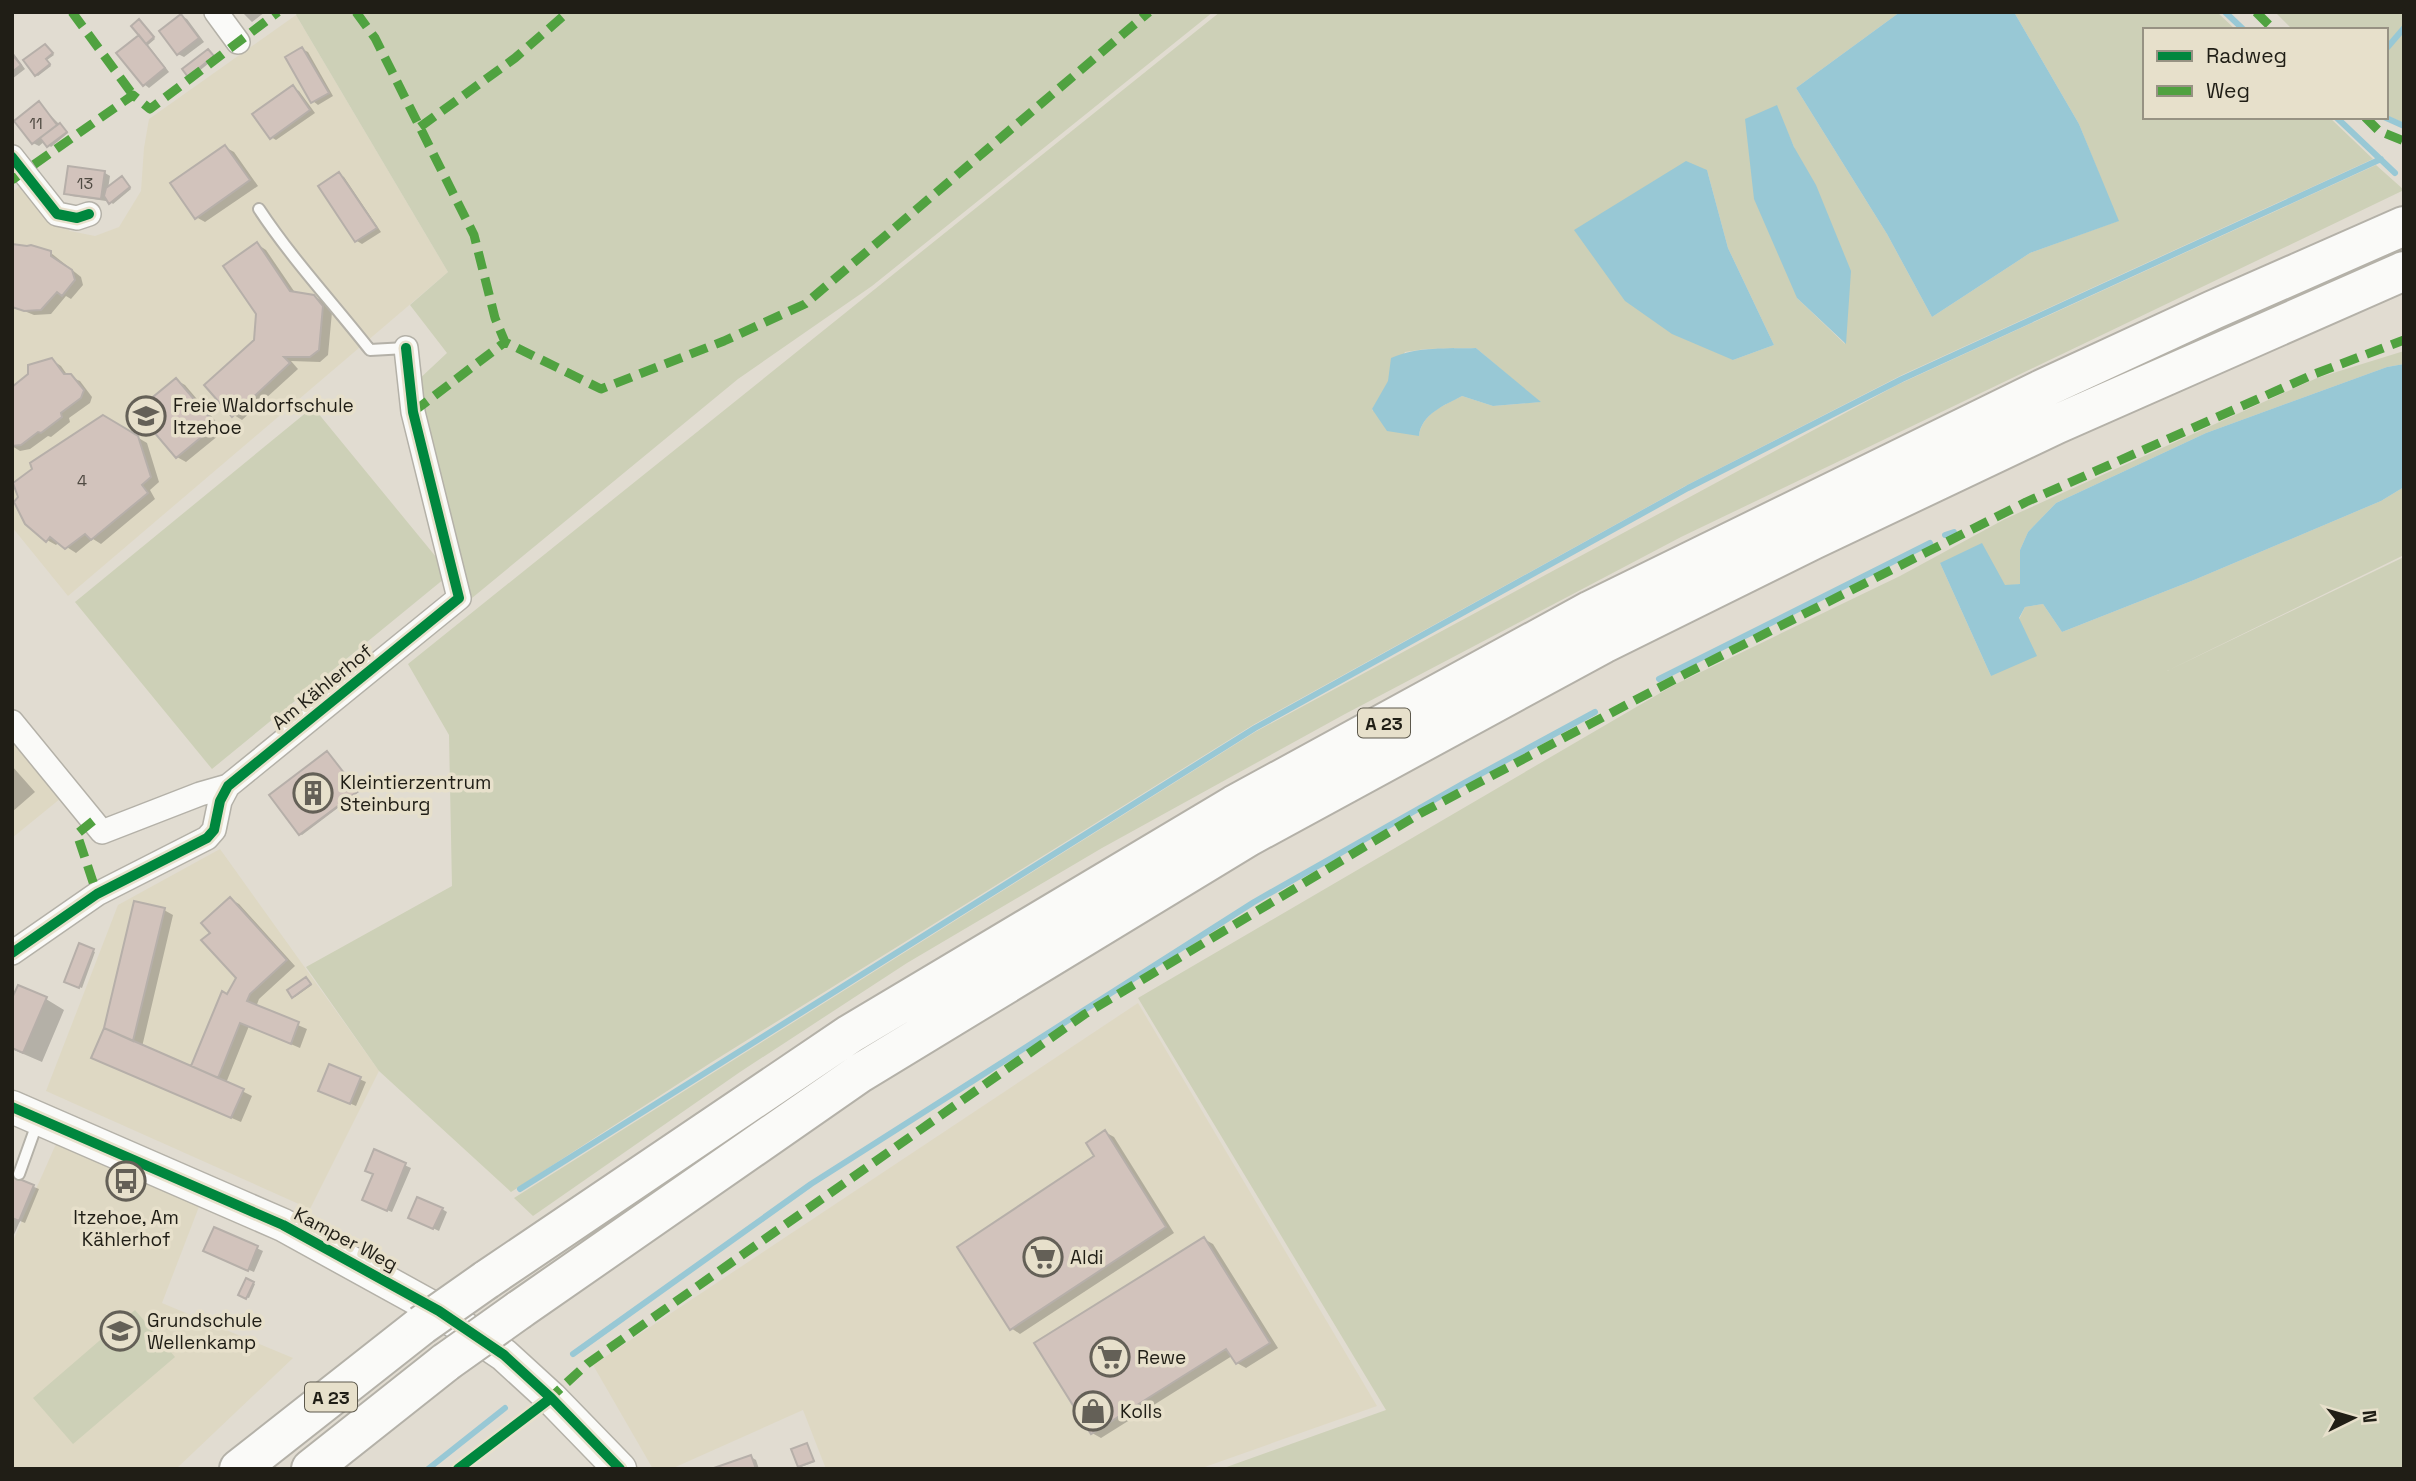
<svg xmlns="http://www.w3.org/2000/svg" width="2416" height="1481" font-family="'Space Grotesk',sans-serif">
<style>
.built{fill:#ded8c3}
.green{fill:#cdd0b7;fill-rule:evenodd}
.water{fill:#98c8d5}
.shadow{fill:#0003}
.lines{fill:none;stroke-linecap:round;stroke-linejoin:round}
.stream{stroke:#98c8d5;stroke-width:6}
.building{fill:#d2c3bc;stroke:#b6afa9;stroke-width:2}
.service-casing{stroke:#b4b1a8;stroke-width:14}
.minor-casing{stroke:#b4b1a8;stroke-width:26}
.secondary-casing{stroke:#b4b1a8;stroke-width:35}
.motorway-casing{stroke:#b4b1a8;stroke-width:42}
.service{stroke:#fafaf8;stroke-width:10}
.minor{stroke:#fafaf8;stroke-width:23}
.secondary{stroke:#fafaf8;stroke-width:32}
.motorway{stroke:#fafaf8;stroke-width:38}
.motorway-bridge-casing{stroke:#b4b1a8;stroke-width:42;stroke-linecap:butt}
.motorway-bridge{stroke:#fafaf8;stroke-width:38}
.quiet{stroke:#50a240;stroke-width:9;stroke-dasharray:18 9;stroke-linecap:butt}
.cycleway-casing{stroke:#e7e0cb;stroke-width:15}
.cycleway{stroke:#00873e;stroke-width:10}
.labels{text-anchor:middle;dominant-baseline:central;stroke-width:7;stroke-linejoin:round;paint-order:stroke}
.number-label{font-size:16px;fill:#4f4a42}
.shield{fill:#e7e0cb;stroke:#5c584c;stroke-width:2}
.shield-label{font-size:18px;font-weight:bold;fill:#201e16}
.poi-label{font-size:19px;fill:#201e16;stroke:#e7e0cb;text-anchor:start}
.street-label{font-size:19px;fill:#201e16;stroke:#e7e0cb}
</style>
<rect width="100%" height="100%" fill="#e1dcd1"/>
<!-- built -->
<path class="built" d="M296,15L448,272L68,596L12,527V192L24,183L53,220L70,231L95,236L119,227L141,191L144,148L149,119Z
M12,730L66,794L12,838Z
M220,849L379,1071L310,1209L46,1091L118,905Z
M1138,1003L1377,1406L1199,1469H826L803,1410L671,1469H653L593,1365Z
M56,1144L200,1204L162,1303L293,1358L176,1469H12V1243Z"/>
<!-- green -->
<path class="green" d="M298,12H1213L872,286L738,379L472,598L416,382L447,353L410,305L448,272L296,15Z
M1220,12H1900L1796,88L1887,234L1932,317L2030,253L2118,221L2079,124L2014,12H2217L2236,30H2145V117H2329L2373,159L1902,375L1687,485L1253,725L712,1062L511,1192L379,1071L306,967L452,886L449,735L408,664ZM1776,106L1794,147L1845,344L1797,298ZM1707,170L1728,248L1774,345L1733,360ZM1476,348L1540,402L1493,406L1462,396C1445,405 1422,413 1419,436L1372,410L1405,352L1426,349Z
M2275,12H2404V123L2386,115V30H2293Z
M2376,165L2404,190L1681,537L1345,714L1102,848L907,963L740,1072L533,1216L514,1198L1255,732L1897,385Z
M2404,351V364L2387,367L2206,433L2056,503L2028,532L2020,550L2021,584L2005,586L1940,563L1991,676L2025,607L2043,604L2062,632L2194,580L2381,501L2404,487V555L2167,671L2404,557V1469H1221L1386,1410L1138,998L1674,685L1900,576L2005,519L2317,378Z
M313,407L450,574L212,769L75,602Z
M135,1310L175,1357L73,1444L33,1398Z"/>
<!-- water -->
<path class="water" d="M1900,12H2014L2079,124L2119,221L2030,253L1932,317L1887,234L1796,88Z
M1777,105L1794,147L1816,185L1851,271L1846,344L1797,298L1754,199L1745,119Z
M1686,161L1707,170L1728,248L1774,345L1733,360L1672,334L1625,301L1574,230Z
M1476,348L1541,402L1493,406L1462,396C1445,405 1421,414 1419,436L1387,431L1372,409L1388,381L1391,358C1418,346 1447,349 1476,348Z
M2404,364V487L2381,501L2194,580L2062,632L2043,604L2025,607L2019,618L2037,656L1991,676L1940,563L1982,543L2005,585L2020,584V550L2028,532L2056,503L2206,433L2387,367Z"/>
<!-- shadow -->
<path class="shadow" d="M242,12H265L252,22Z
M181,16L187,19L204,42L184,57L178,54Z
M141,22L155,39L148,45L169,72L149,88L144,84L145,41Z
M48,47L54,55L47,60L51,66L38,76L36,75Z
M302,49L308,52L333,96L318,105L313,101Z
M12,51L25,69L12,79Z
M210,52L215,58L192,77L190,76Z
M294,88L299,91L315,113L276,140L271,137Z
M39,104L68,133L51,147L45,141L39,146L33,143L17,121Z
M225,147L234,152L258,186L205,222L196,217Z
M105,173L110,176L108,189L124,179L131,189L113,204L107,198L106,201L71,196L66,193Z
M339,174L344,177L381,232L362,244L357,241L320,187Z
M257,244L266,250L296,294L314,296L324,302L332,312L328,355L320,362L291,361L298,369L242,420L234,415L255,341L258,314Z
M51,253L81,277L83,285L71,299L66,296L51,314L34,315L12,306Z
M52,360L61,366L68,376L80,381L92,397L90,403L69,418L70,422L51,437L48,436L30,449L20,451L12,446V389Z
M176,380L185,385L224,431L186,462L177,457Z
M103,417L147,443L159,482L150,490L155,499L101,544L93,539L76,553L59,542L56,545L47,540Z
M327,753L359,792L302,835L300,834Z
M12,766L35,792L12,812Z
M230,899L239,904L295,966L259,999L256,1007L307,1029L300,1048L249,1026L226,1083L252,1096L241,1122L102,1062L164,910L173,915L142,1047L192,1068L239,978L212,933Z
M80,945L95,952L82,988L66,981Z
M308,980L312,985L295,997L293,996Z
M46,999L64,1010L42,1062L12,1049V1003Z
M330,1066L366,1082L356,1106L326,1093Z
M1105,1132L1114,1137L1174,1233L1020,1334L1011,1328L1097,1157Z
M375,1152L411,1168L392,1212L369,1203L375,1174Z
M12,1178L39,1189L25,1223L20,1221L12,1239Z
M442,1209L447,1212L439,1231L416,1220Z
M215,1229L263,1251L254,1272L211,1254Z
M1204,1239L1213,1244L1278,1348L1246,1368L1237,1363L1232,1356L1101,1438L1092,1433Z
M247,1281L255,1284L249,1298L240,1295Z
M807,1445L815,1462L801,1467L799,1466Z
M751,1457L756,1460L759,1469H717Z"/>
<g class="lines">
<!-- stream -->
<path class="stream" d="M2225,12L2244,30
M2386,49L2404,28
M2336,117L2395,173
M2384,117L2404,126
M1945,535L1954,532
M1659,679L1930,543
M520,1189L1255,728L1688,488L1902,379L2381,159
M573,1354L811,1184L1254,902L1464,783L1595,712
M428,1469L505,1408"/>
</g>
<!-- building -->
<path class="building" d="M181,14L199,38L177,55L159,31Z
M139,19L154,37L146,44L131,26Z
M139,35L165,68L143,86L116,53Z
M45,44L53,53L46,59L50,64L35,76L23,60Z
M302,47L329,93L311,103L285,57Z
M208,49L214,56L188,77L182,69Z
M12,54L21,65L12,72Z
M293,85L310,110L270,139L252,114Z
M39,101L57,125L32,144L14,121Z
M60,123L67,132L47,147L40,138Z
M225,145L250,180L195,219L170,183Z
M68,166L105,171L101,199L64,194Z
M339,172L377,228L355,242L318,186Z
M122,176L130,187L109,204L104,196L106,188Z
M257,242L290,291L314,295L323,306L319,350L310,357H284L290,363L232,417L204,385L254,340L256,314L223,266Z
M12,244L27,246L31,245L51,251V256L72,270L75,280L62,296L57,292L41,310L24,311L12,307Z
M52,358L64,374H71L84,390L81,398L61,413L62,417L41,433L38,432L21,445L12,446V387L28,374V365Z
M176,378L216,425L176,458L136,411Z
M103,415L138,436L151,477L142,485L148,493L91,540L85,534L65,549L50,537L46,542L25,524L14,502L18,497L13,483L32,469L30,463Z
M327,751L358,791L299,835L269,795Z
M230,897L287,960L250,994L247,1001L299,1022L291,1044L240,1023L218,1078L191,1066L222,991L227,994L236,978L201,940L210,933L201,923Z
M134,901L165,908L133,1041L104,1028Z
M79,943L94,949L79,988L64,982Z
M306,977L311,984L292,998L287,990Z
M18,985L47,997L23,1053L12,1048V998Z
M104,1028L244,1089L231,1118L91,1058Z
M329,1064L361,1077L350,1104L318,1091Z
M1105,1130L1166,1227L1010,1330L957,1247L1094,1156L1086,1143Z
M374,1149L406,1163L387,1211L362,1200L373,1174L365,1171Z
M12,1176L34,1185L19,1221L12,1218Z
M417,1197L443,1208L433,1229L408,1218Z
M214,1227L258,1246L248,1271L203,1251Z
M1204,1237L1270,1343L1236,1364L1226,1349L1091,1434L1034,1343Z
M246,1278L254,1282L246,1299L238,1295Z
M807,1443L814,1461L798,1467L791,1449Z
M751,1455L756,1469H711Z"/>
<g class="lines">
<!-- service casing -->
<g class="service-casing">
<path id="service" d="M259,209C292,259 333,303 370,350L406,348
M19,1174L38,1121"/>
</g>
<!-- minor casing -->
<g class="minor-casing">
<path id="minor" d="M216,12L238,42
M12,157L57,214L77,218L89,214
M12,722L102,832L200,794L228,786
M12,953L97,894L207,838L214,830L220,801L228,786L459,598L413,412L406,348"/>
</g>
<!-- secondary casing -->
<g class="secondary-casing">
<path id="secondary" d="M12,1107L283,1225L439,1311L504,1355L551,1398L620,1469"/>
</g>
<!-- motorway casing -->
<g class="motorway-casing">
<path id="motorway" d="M486,1280L850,1034L1234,805L1591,610L2040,390L2213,310L2404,226
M519,1310L860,1073L1248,837L1603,644L1813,540L2057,424L2404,271
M239,1469L422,1325
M311,1469L446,1362"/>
</g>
<!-- service -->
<use href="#service" class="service"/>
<!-- minor -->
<use href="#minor" class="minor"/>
<!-- secondary -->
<use href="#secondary" class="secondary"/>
<!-- motorway -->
<use href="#motorway" class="motorway"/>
<!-- motorway-bridge casing -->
<g class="motorway-bridge-casing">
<path id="motorway-bridge" d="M422,1325L486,1280
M446,1362L519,1310"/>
</g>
<!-- motorway-bridge -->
<use href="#motorway-bridge" class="motorway-bridge"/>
<!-- quiet -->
<path class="quiet" d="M72,12L133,95
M356,12L375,38L474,235L495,318L505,342L601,389L724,341L805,304L1149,12
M2256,12L2274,30
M2365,117L2379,131L2404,141
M420,127L515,58L568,12
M12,180L133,95L150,109L278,12
M413,412L505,342
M93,821L77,834L97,894
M547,1401L587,1364L1085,1014L1421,813L1685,674L2026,502L2312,375L2404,340"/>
<!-- cycleway casing -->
<g class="cycleway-casing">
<path id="cycleway" d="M12,157L57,214L77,218L89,214
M12,953L97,894L207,838L214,830L220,801L228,786L459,598L413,412L406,348
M12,1107L283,1225L439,1311L504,1355L551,1398L620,1469
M458,1469L551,1398"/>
</g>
<!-- cycleway -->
<use href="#cycleway" class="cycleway"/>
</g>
<!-- icons -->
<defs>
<g id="school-ring" transform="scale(2.0125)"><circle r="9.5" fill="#e7e0cb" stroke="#646057" stroke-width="1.5"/><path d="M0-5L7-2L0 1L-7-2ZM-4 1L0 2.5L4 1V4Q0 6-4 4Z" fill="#646057"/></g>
<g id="building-ring" transform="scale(2.0125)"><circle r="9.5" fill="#e7e0cb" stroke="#646057" stroke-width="1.5"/><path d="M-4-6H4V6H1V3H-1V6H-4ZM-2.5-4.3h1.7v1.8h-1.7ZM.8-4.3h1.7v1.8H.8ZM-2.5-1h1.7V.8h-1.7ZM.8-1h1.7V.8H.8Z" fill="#646057"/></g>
<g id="bus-ring" transform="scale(2.0125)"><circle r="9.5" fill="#e7e0cb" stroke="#646057" stroke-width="1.5"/><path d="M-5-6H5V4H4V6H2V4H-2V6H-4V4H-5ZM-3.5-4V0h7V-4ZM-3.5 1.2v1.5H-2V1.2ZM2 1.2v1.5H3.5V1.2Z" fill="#646057"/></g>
<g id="supermarket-ring" transform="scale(2.0125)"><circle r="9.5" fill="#e7e0cb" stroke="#646057" stroke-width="1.5"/><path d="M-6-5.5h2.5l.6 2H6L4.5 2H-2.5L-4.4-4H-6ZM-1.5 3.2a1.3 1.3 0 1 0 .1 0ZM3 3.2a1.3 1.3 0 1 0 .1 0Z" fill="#646057"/></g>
<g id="shop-ring" transform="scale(2.0125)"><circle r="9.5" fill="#e7e0cb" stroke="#646057" stroke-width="1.5"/><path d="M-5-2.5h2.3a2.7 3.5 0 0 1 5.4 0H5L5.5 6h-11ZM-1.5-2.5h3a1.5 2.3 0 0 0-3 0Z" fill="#646057"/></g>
</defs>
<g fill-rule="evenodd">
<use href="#school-ring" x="146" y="416"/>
<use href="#building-ring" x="313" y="793"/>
<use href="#bus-ring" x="126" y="1181"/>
<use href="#supermarket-ring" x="1043" y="1257"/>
<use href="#school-ring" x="120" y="1331"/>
<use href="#supermarket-ring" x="1110" y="1357"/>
<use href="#shop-ring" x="1093" y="1411"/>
</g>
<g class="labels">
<!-- number labels -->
<g class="number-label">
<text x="36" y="123">11</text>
<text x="85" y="183">13</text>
<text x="82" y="480">4</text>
</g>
<!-- shield labels -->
<g class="shield">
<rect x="1358" y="708.5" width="52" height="29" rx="5"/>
<rect x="305" y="1382.5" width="52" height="29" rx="5"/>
</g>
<g class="shield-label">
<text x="1384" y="723">A 23</text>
<text x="331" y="1397">A 23</text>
</g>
<!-- poi labels -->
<g class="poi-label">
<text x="173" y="405">Freie Waldorfschule<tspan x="173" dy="22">Itzehoe</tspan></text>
<text x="340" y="782">Kleintierzentrum<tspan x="340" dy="22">Steinburg</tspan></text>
<text x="126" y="1217" text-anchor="middle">Itzehoe, Am<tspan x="126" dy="22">Kählerhof</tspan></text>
<text x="1070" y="1257">Aldi</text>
<text x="147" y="1320">Grundschule<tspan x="147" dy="22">Wellenkamp</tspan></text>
<text x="1137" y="1357">Rewe</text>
<text x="1120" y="1411">Kolls</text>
</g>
<!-- street labels -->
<g class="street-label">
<text transform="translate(322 687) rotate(-39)">Am Kählerhof</text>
<text transform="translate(346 1239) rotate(28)">Kamper Weg</text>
</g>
</g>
<!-- border -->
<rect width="2416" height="1481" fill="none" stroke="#201e16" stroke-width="28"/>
<!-- legend -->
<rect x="2143" y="28" width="245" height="91" fill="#e7e0cb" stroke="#979283" stroke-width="2"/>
<rect x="2157" y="51" width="35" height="10" fill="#00873e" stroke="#979283" stroke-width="2"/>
<text x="2206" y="63" font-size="21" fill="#201e16">Radweg</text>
<rect x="2157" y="86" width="35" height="10" fill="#50a240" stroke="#979283" stroke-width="2"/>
<text x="2206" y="98" font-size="21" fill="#201e16">Weg</text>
<!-- north arrow -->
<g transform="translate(2353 1418) rotate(85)" stroke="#e7e0cb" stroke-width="5" paint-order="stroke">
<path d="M0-5L12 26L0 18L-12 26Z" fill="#201e16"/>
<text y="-10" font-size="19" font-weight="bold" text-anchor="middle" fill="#201e16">N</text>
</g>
</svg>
